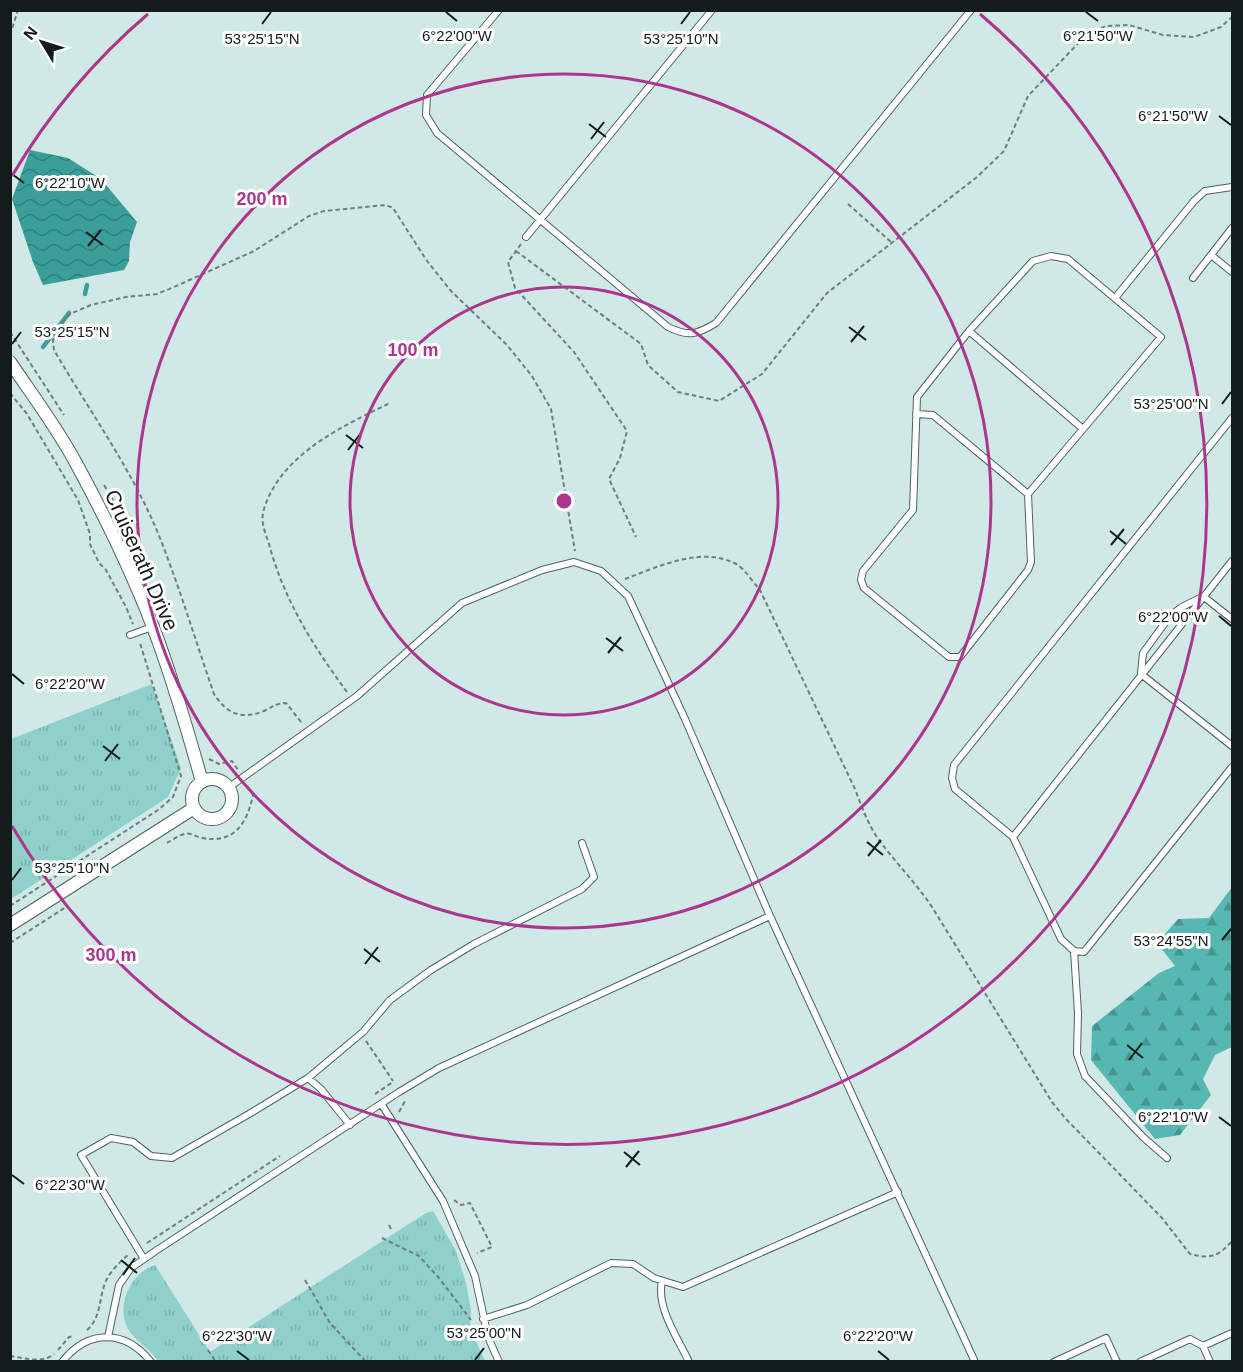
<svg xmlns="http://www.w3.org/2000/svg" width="1243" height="1372" font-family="Arial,sans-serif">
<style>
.grass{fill:url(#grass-tufts)}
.forest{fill:url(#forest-firs)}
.water{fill:url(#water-waves)}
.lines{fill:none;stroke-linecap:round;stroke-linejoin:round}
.stream{stroke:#3b9f99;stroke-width:4.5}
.lane-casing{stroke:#4d6260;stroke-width:8}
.street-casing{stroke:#4d6260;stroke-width:14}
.path{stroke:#6e7e7d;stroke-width:2;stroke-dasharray:4.5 3;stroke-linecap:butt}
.lane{stroke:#fff;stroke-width:6}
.street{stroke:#fff;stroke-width:12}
.ticks{fill:none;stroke:#141c1b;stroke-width:2}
.ring{fill:none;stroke:#ad368d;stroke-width:3}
.labels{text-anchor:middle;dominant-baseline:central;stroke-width:6;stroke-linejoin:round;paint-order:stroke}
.street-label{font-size:21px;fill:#141c1b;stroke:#fff}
.ticks-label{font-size:15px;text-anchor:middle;fill:#141c1b;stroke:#fff;stroke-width:6;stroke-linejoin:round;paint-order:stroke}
.centre{fill:#ad368d;stroke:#fff;stroke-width:3}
.ring-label{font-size:18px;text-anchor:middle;font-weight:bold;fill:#ad368d;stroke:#fff;stroke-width:6;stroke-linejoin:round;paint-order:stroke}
</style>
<defs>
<pattern id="grass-tufts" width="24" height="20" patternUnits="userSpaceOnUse" patternTransform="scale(1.5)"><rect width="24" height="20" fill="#8fd0cb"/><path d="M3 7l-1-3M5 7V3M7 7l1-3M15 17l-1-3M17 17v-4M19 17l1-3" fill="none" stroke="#7ab2ae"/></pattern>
<pattern id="forest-firs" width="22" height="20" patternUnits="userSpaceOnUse" patternTransform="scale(1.5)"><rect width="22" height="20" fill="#57b8b2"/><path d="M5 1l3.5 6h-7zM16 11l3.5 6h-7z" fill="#479590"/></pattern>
<pattern id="water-waves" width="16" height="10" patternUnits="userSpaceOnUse" patternTransform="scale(1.5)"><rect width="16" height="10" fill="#3b9f99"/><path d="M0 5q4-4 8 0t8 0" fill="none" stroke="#30817c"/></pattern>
</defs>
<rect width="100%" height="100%" fill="#d0e8e6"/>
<!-- grass -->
<path class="grass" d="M152,684L181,768L168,797L11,899V739Z
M433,1211L456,1251L466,1283L471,1310L470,1328L485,1361H158C150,1348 133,1340 127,1327C116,1304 131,1273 155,1265L210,1352L426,1213Z"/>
<!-- forest -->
<path class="forest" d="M1232,887V1047L1215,1055L1203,1079L1211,1095L1180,1135L1155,1139L1091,1060L1092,1026L1159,973L1175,966L1157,943L1178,919L1209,918Z"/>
<!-- water -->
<path class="water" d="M30,150L68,158L101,179L137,222L130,242L129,261L124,270L43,285L33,262L12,199Z"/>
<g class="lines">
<!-- stream -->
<path class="stream" d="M85,294L87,285
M43,347L69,313"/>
<!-- lane casing -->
<g class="lane-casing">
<path id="lane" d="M499,10L427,95L426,115L437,133L668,327C689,337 696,335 716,323L971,10
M526,237L712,10
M1211,255L1232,272
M1051,256L1068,259L1161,337L1028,494L1031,562L1028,570L960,657H949L864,588L861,580L863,571L913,510L917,397L969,331L1033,261Z
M1193,278L1232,228
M1115,298L1194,201L1205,191L1232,187
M969,331L1083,429
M916,414L933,415L1028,494
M1232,418L954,765L952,778L955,789L1013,837L1061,939L1074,951L1084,952L1232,767
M1204,597L1232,619
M130,635L152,627
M1141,673L1143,653L1170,616L1182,607L1200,598
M1141,674L1232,746
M228,788L357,696L462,603L542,570L574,562L601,571L628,596L685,719L770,916L975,1362
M1013,837L1232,561
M1074,951L1078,1013L1077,1054L1085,1076L1143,1137L1167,1158
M308,1078L321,1089L350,1125
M382,1105L443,1201L475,1276L488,1337L499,1362
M144,1259L81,1155L111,1138L133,1142L151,1156L172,1158L249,1114L308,1078L363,1032L390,1000L431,970L474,944L582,889L594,877L582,843
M662,1281C656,1308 678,1338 689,1362
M483,1319L527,1305L611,1263L633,1264L654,1278L683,1287L898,1192
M108,1337L119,1285L131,1268L157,1250L399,1092L439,1068L770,916
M1203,1346L1210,1362
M62,1362C88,1329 125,1329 151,1362
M1054,1362L1106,1338L1117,1362
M1140,1362L1190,1339L1203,1346L1232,1333"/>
</g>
<!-- street casing -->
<g class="street-casing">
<path id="street" d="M10,362C33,396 58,429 77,465C108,522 137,582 159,643C175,688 189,735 202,782
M192 799a20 20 0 1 1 40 0a20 20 0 1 1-40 0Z
M10,925L194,808"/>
</g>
<!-- path -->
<path class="path" d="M10,35L18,10
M848,204L891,242
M521,244L508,262L515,288L574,352L627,431L620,458L609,479L636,537
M516,251L641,344L648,365L678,392L719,401L762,374L827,293L977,177L1004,151L1028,96L1086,35L1106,26L1129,25L1163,35L1194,37L1221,27L1232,17
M10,332L64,415
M10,393L27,414L78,500L90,534V544L99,563L106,570L126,607L133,624
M104,485L129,527L150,580
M625,579C660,566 703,545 738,565C746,571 753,582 760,590L855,789C862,807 868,825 879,840C896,863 916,883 932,907L1052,1102L1065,1118L1162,1218L1190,1254C1210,1259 1218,1257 1232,1241
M347,692C313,646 284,600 269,544C265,532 260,521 264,509C281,454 343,426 390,403
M301,722L286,703C277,703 272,707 264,711C241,720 227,714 214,694C196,642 180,589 160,538C133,471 90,412 54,350L53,340L60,326L70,314L91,305L126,297L157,294L174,287L254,251L309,216L324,211L386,205L393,208L427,261L451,291L507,345L532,376L551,409L575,551
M209,759L219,764L232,761L238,770
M167,843C172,840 178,836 184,834C190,832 196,837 202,838C235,844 247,823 253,795L247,786
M10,906L158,810L173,797L181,776L140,643
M10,943L66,907
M366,1041L393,1081
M375,1094L393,1082
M399,1112L405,1101
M454,1200L461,1205L470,1203L492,1247L477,1253
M389,1225L392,1231
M382,1238L419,1256L439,1278L471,1320
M147,1243L280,1156
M305,1280L330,1323L366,1362
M87,1330C101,1318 99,1299 105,1283C110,1271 120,1262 129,1254
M58,1350L69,1337L74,1336
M208,1350L216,1362
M10,1356C25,1358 42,1364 54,1354"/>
<!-- lane -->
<use href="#lane" class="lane"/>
<!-- street -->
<use href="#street" class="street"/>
</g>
<!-- ticks -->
<path class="ticks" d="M446,12L457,21M1086,12L1098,21M262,24L271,12M681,24L690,12M1219,116L1231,125M589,124L606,137M591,139L604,122M12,174L24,183M86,232L103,245M88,246L101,230M849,327L866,340M851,342L864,326M12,344L21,332M1222,404L1231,392M346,435L363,448M348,450L361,433M1110,531L1126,544M1111,545L1124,529M1219,616L1231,626M606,638L623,651M608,653L621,637M12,674L24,684M103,746L120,759M105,761L118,744M867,842L883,855M868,856L881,840M12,880L21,868M1222,940L1231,929M364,949L380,962M365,964L378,947M1127,1045L1143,1058M1129,1060L1142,1043M1219,1117L1231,1126M624,1152L640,1165M626,1167L639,1151M12,1175L24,1184M121,1260L137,1273M123,1275L135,1258M237,1351L249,1360M878,1351L889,1360M475,1360L484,1348"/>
<!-- distance rings -->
<g class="ring">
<circle cx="564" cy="501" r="214"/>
<circle cx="564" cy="501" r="427"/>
<path d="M12 176A641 641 0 0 1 148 14M980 14A641 641 0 1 1 12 826"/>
</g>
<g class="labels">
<!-- street labels -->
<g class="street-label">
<text transform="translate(142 560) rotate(66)">Cruiserath Drive</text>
</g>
</g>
<g class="ticks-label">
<text x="457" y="41">6°22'00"W</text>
<text x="1098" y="41">6°21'50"W</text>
<text x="262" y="44">53°25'15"N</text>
<text x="681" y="44">53°25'10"N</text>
<text x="1173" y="121">6°21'50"W</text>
<text x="70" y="188">6°22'10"W</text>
<text x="72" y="337">53°25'15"N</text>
<text x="1171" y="409">53°25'00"N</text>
<text x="1173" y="622">6°22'00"W</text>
<text x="70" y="689">6°22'20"W</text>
<text x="72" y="873">53°25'10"N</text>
<text x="1171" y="946">53°24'55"N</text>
<text x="1173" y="1122">6°22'10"W</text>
<text x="70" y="1190">6°22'30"W</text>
<text x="484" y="1338">53°25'00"N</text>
<text x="237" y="1341">6°22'30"W</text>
<text x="878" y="1341">6°22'20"W</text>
</g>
<circle cx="564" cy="501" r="9" class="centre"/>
<g class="ring-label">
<text x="262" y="205">200 m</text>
<text x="413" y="356">100 m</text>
<text x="111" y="961">300 m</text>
</g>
<!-- border -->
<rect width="1243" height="1372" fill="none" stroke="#141c1b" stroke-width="24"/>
<!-- north arrow -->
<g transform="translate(42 42) rotate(308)" stroke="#ffffff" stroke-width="4.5" paint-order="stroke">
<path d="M0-4.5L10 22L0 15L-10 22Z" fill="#141c1b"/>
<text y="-9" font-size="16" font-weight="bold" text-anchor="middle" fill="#141c1b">N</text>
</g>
</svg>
